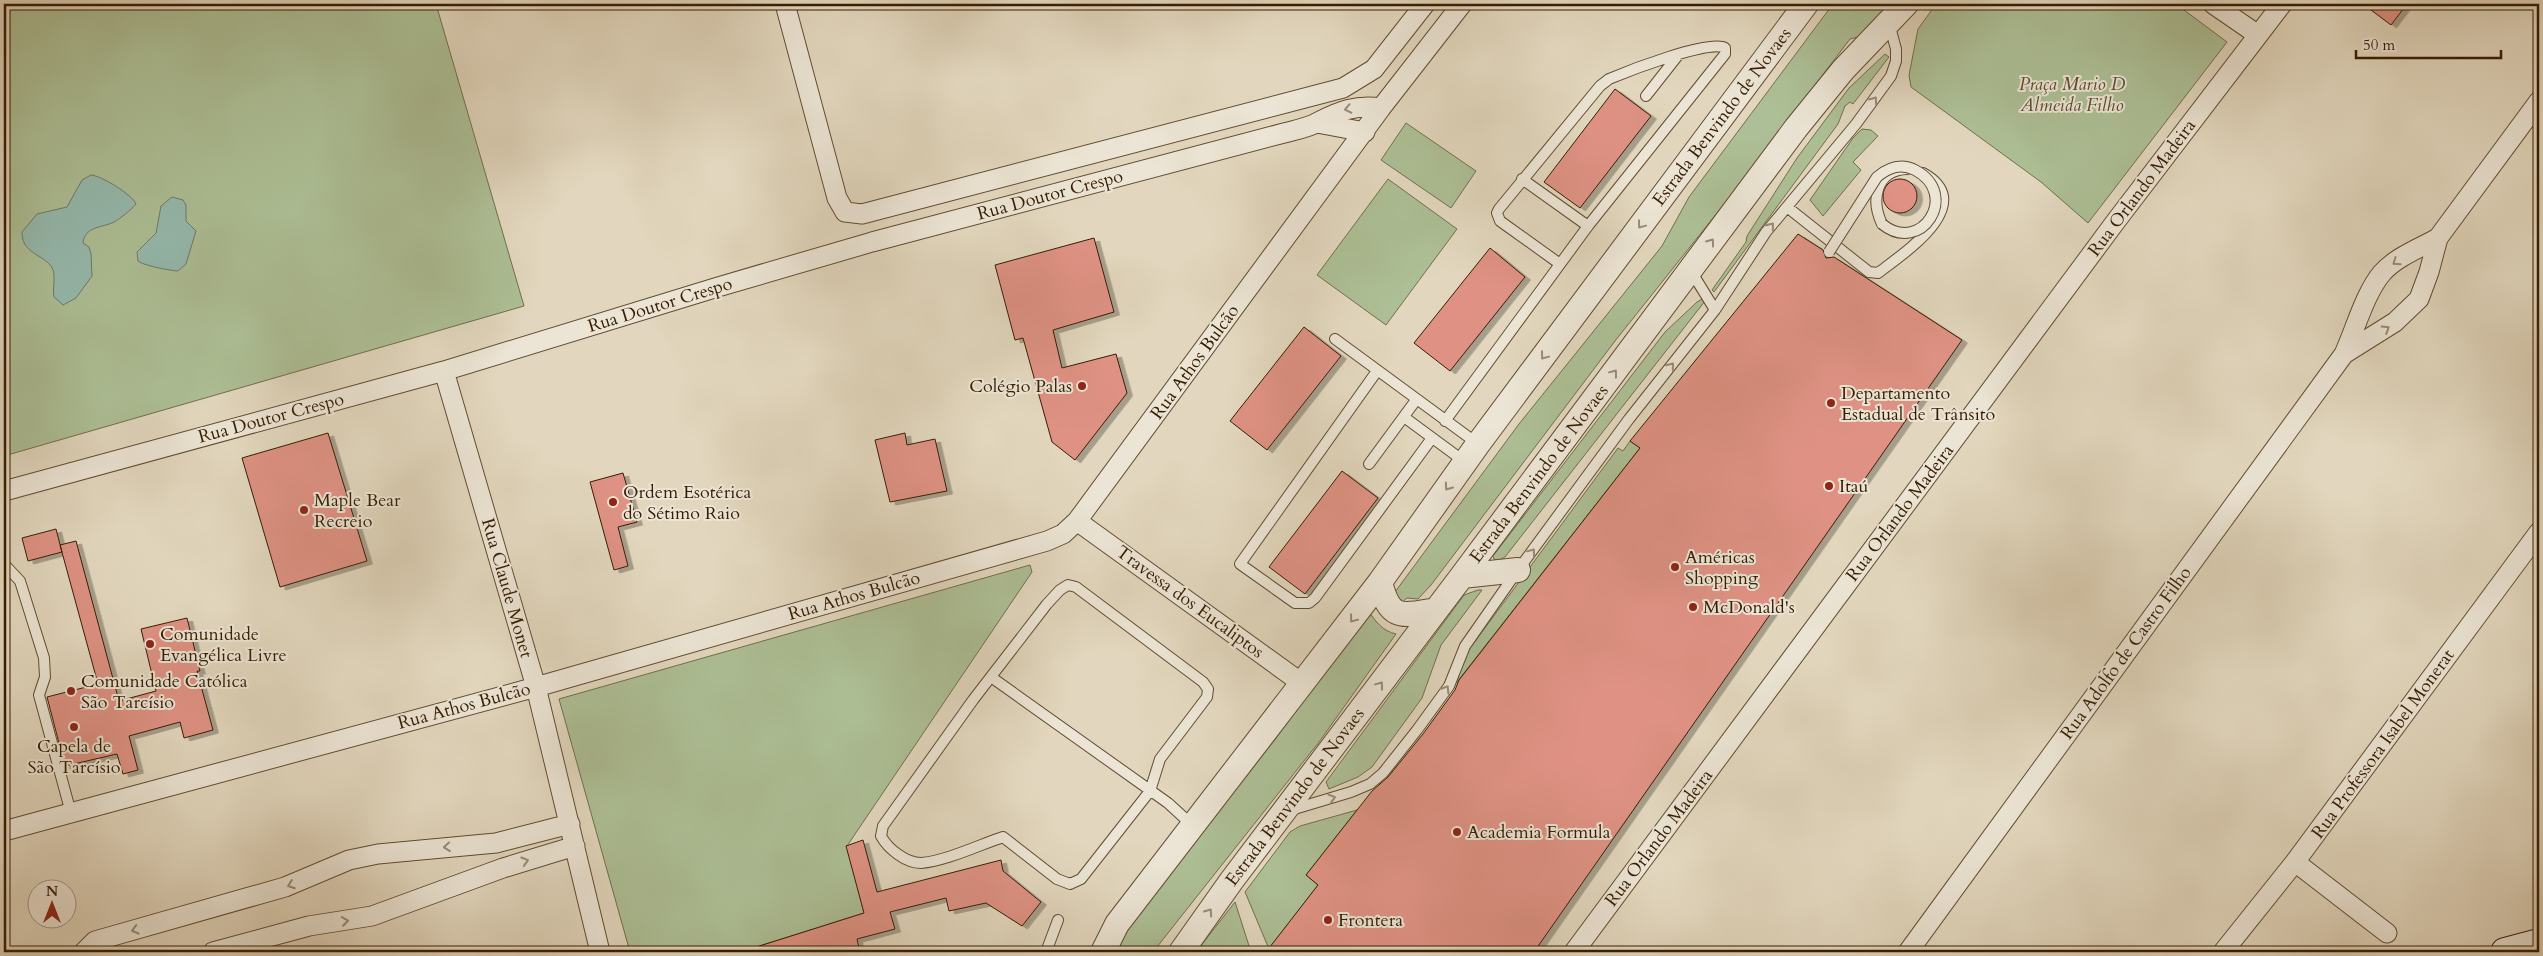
<svg xmlns="http://www.w3.org/2000/svg" width="2543" height="956" font-family="Cardo,serif">
<style>
.green{fill:#adbf96;stroke:#726e4c}
.water{fill:#95baae;stroke:#6f7b69}
.building{fill:#df9284;stroke:#361d02;filter:url(#shadow)}
.lines{fill:none;stroke-linecap:round;stroke-linejoin:round}
.service-casing{stroke:#614c31;stroke-width:12}
.minor-casing{stroke:#614c31;stroke-width:21}
.tertiary-casing{stroke:#614c31;stroke-width:26}
.secondary-casing{stroke:#361d02;stroke-width:30}
.service{stroke:#ece5d5;stroke-width:10}
.minor{stroke:#ece5d5;stroke-width:19}
.tertiary{stroke:#ece5d5;stroke-width:24}
.secondary{stroke:#ece5d5;stroke-width:28}
.service-bridge-casing{stroke:#614c31;stroke-width:12;stroke-linecap:butt}
.service-bridge{stroke:#ece5d5;stroke-width:10}
.oneway{stroke:#9a8b76}
.poi-dot{fill:#8f2418;stroke:#ece5d5;stroke-width:2}
.labels{text-anchor:middle;dominant-baseline:central;stroke-width:4;stroke-linejoin:round;paint-order:stroke}
.park-label{font-size:18px;font-style:italic;fill:#5a4e2e;stroke:#ece5d5}
.street-label{font-size:18px;fill:#361d02;stroke:#ece5d5}
.poi-label{font-size:18px;fill:#361d02;stroke:#ece5d5;text-anchor:start}
</style>
<defs>
<filter id="shadow"><feDropShadow dx="5.5" dy="3" stdDeviation="0" flood-color="#0004"/></filter>
</defs>
<rect width="100%" height="100%" fill="#e2d7be"/>
<filter id="stains"><feTurbulence type="fractalNoise" baseFrequency=".004" numOctaves="4"/><feColorMatrix values="0 0 0 0 .2 0 0 0 0 .09 0 0 0 0 .02 0 0 0 .5 -.17"/></filter>
<radialGradient id="worn" r=".72"><stop offset=".6" stop-color="#630" stop-opacity="0"/><stop offset="1" stop-color="#630" stop-opacity=".3"/></radialGradient>
<!-- green -->
<path class="green" d="M4,4H436L524,306L4,456Z
M1833,4H1889L1862,36L1850,39L1733,193L1615,341L1431,585L1418,599L1407,598L1398,606L1392,596L1519,424L1662,246L1689,197Z
M1936,4H2176L2227,42L2088,223L2041,182L1911,87L1909,75L1918,29Z
M1885,54L1889,57L1853,104L1850,102L1845,106L1838,124L1714,292L1712,290L1746,242L1747,236L1797,158L1849,88Z
M1406,123L1476,171L1451,208L1381,160Z
M1862,129L1871,130L1878,136L1853,162L1861,170L1823,216L1810,200L1853,138Z
M1388,179L1457,229L1386,325L1317,275Z
M1704,298L1705,301L1505,557L1497,561L1494,559L1493,556L1665,332L1697,302Z
M1630,441L1640,448L1453,687L1462,659L1618,448L1623,451Z
M1030,565L1032,572L847,846L864,913L740,952H652L650,948L647,952H630L559,699Z
M1478,590H1482L1441,645L1422,698L1372,767L1358,777L1329,789L1326,782L1464,595Z
M1369,612C1377,623 1383,631 1396,634L1319,742L1153,952H1108L1274,741Z
M1357,810L1306,875L1318,885L1269,949L1245,892L1290,832L1300,826Z
M1235,902L1251,952H1196Z"/>
<!-- water -->
<path class="water" d="M91,175C100,175 133,195 136,204C131,210 121,218 114,222C102,228 85,226 83,243L89,247L91,254L92,276L76,298L63,305L54,297C52,287 57,274 51,266C40,253 22,253 22,232L37,214L67,207L82,180Z
M172,197L183,200L186,205V221L196,231L186,264L178,271C171,271 142,265 138,261L137,252L156,233L161,206Z"/>
<!-- building -->
<path class="building" d="M2363,4H2407L2391,25Z
M1615,89L1651,116L1580,208L1544,182Z
M1883 196a17 17 0 1 1 34 0a17 17 0 1 1-34 0Z
M1798,234L1823,250L1826,258L1834,257L1962,340L1534,952H1266L1318,885L1306,875L1372,791L1388,777L1423,734L1455,690L1459,680L1640,448L1630,441Z
M1094,238L1114,312L1053,330L1062,368L1116,354L1127,393L1075,460L1052,442L1023,338L1015,340L995,265Z
M1490,248L1525,277L1450,371L1414,343Z
M1304,327L1341,356L1267,450L1230,421Z
M328,433L367,561L280,587L242,458Z
M905,433L907,445L935,439L947,491L890,502L875,440Z
M1342,471L1378,498L1305,594L1269,567Z
M623,473L637,522L618,527L628,566L614,570L590,482Z
M56,529L62,552L28,561L22,538Z
M76,541L119,701L156,691L141,629L187,618L200,671H197L213,730L184,738L180,722L129,736L138,770L123,774L117,754L65,766L47,697L98,684L60,545Z
M863,840L877,892L1001,860L1003,871L1041,902L1022,926L986,903L949,911L946,898L890,912L895,929L857,939L859,948L840,952H751L750,949L864,913L846,846Z"/>
<g class="lines">
<!-- service casing -->
<g class="service-casing">
<path id="service" d="M1646,96L1679,54
M1522,179L1588,226
M1787,207L1869,272L1878,273C1904,253 1979,204 1923,173
M1882,224C1871,201 1875,170 1907,169
M1691,271L1715,310
M1335,339L1478,444
M1377,371L1240,564L1295,603H1309L1315,598L1432,438
M1404,417L1465,462
M1445,421L1588,226L1725,54V48C1710,39 1628,71 1609,79L1600,86L1499,209L1497,213L1500,221L1560,264
M1369,464L1416,400
M4,564L20,581L44,658L45,677L39,695L71,813
M1068,585L1076,587L1203,682L1208,689L1207,697L1160,759L1150,791L1081,879L1070,884L1057,879L1003,837C979,845 946,861 921,863C906,863 888,849 881,836L883,826L973,700L1047,604L1060,590Z
M991,677L1168,803L1192,825
M1291,810L1351,792L1370,784L1383,773L1417,730L1449,686L1465,646L1518,570L1629,419L1715,310L1766,232L1856,124L1891,76L1896,61V49L1889,23
M1046,952L1058,920"/>
</g>
<!-- minor casing -->
<g class="minor-casing">
<path id="minor" d="M785,4L837,198L845,212L862,214L1343,88L1374,69L1425,4
M2213,4L2258,35
M1317,123L1365,132
M2344,354L2395,322L2419,299L2429,272L2438,238L2539,101
M444,371L536,687L600,952
M4,491L444,371L718,287L872,242L1284,133C1295,130 1308,128 1318,122C1339,111 1357,104 1381,108
M1077,521L1303,684
M4,831L536,687L1047,541L1063,534L1077,521L1381,108L1462,4
M2295,862L2387,933
M84,952L95,941L285,887L349,860L378,854L496,843L570,824
M213,952L309,926L372,916L503,868L575,846
M1574,952L2116,221L2282,4
M1908,952L2344,354C2355,330 2365,293 2382,273C2396,257 2420,248 2438,238
M2223,952L2295,862L2539,532"/>
</g>
<!-- tertiary casing -->
<g class="tertiary-casing">
<path id="tertiary" d="M1462,576L1518,570
M1380,582C1390,621 1401,616 1436,610
M1103,952L1117,924L1380,582L1478,444L1806,4
M1181,952L1232,880L1462,576L1796,128L1843,70L1906,4"/>
</g>
<!-- secondary casing -->
<g class="secondary-casing">
<path id="secondary" d="M2505,952L2539,943"/>
</g>
<!-- service -->
<use href="#service" class="service"/>
<!-- minor -->
<use href="#minor" class="minor"/>
<!-- tertiary -->
<use href="#tertiary" class="tertiary"/>
<!-- secondary -->
<use href="#secondary" class="secondary"/>
<!-- service-bridge casing -->
<g class="service-bridge-casing">
<path id="service-bridge" d="M1829,252L1877,177C1889,167 1901,163 1915,170C1961,194 1921,256 1882,224"/>
</g>
<!-- service-bridge -->
<use href="#service-bridge" class="service-bridge"/>
</g>
<!-- one-way arrows -->
<defs><path id="oneway-chevron" d="M-2-3.5L2.5 0L-2 3.5" fill="none" stroke-width="1.6" stroke-linecap="round" stroke-linejoin="round" transform="scale(1.25)"/></defs>
<g class="oneway">
<use href="#oneway-chevron" transform="translate(1874 100) rotate(-54)"/>
<use href="#oneway-chevron" transform="translate(1348 109) rotate(168)"/>
<use href="#oneway-chevron" transform="translate(1641 225) rotate(127)"/>
<use href="#oneway-chevron" transform="translate(1771 226) rotate(-51)"/>
<use href="#oneway-chevron" transform="translate(1711 242) rotate(-54)"/>
<use href="#oneway-chevron" transform="translate(2396 262) rotate(145)"/>
<use href="#oneway-chevron" transform="translate(2386 329) rotate(-32)"/>
<use href="#oneway-chevron" transform="translate(1544 356) rotate(127)"/>
<use href="#oneway-chevron" transform="translate(1671 366) rotate(-51)"/>
<use href="#oneway-chevron" transform="translate(1614 373) rotate(-53)"/>
<use href="#oneway-chevron" transform="translate(1448 487) rotate(125)"/>
<use href="#oneway-chevron" transform="translate(1532 552) rotate(-53)"/>
<use href="#oneway-chevron" transform="translate(1353 619) rotate(127)"/>
<use href="#oneway-chevron" transform="translate(1380 685) rotate(-53)"/>
<use href="#oneway-chevron" transform="translate(1446 689) rotate(-58)"/>
<use href="#oneway-chevron" transform="translate(1332 798) rotate(-17)"/>
<use href="#oneway-chevron" transform="translate(447 847) rotate(174)"/>
<use href="#oneway-chevron" transform="translate(525 861) rotate(-17)"/>
<use href="#oneway-chevron" transform="translate(291 885) rotate(160)"/>
<use href="#oneway-chevron" transform="translate(1209 912) rotate(-55)"/>
<use href="#oneway-chevron" transform="translate(345 921) rotate(-8)"/>
<use href="#oneway-chevron" transform="translate(135 930) rotate(164)"/>
</g>
<!-- markers -->
<g class="poi-dot">
<circle cx="1082" cy="386" r="5"/>
<circle cx="1831" cy="403" r="5"/>
<circle cx="1829" cy="486" r="5"/>
<circle cx="613" cy="502" r="5"/>
<circle cx="304" cy="510" r="5"/>
<circle cx="1675" cy="567" r="5"/>
<circle cx="1693" cy="607" r="5"/>
<circle cx="150" cy="644" r="5"/>
<circle cx="71" cy="691" r="5"/>
<circle cx="74" cy="727" r="5"/>
<circle cx="1457" cy="832" r="5"/>
<circle cx="1328" cy="920" r="5"/>
</g>
<g class="labels">
<!-- park labels -->
<g class="park-label">
<text x="2072" y="84">Praça Mario D<tspan x="2072" dy="21">Almeida Filho</tspan></text>
</g>
<!-- street labels -->
<g class="street-label">
<text transform="translate(1722 117) rotate(-53)">Estrada Benvindo de Novaes</text>
<text transform="translate(2142 188) rotate(-53)">Rua Orlando Madeira</text>
<text transform="translate(1050 195) rotate(-15)">Rua Doutor Crespo</text>
<text transform="translate(660 305) rotate(-17)">Rua Doutor Crespo</text>
<text transform="translate(1195 362) rotate(-54)">Rua Athos Bulcão</text>
<text transform="translate(271 418) rotate(-15)">Rua Doutor Crespo</text>
<text transform="translate(1539 474) rotate(-53)">Estrada Benvindo de Novaes</text>
<text transform="translate(1900 513) rotate(-53)">Rua Orlando Madeira</text>
<text transform="translate(507 588) rotate(74)">Rua Claude Monet</text>
<text transform="translate(854 596) rotate(-16)">Rua Athos Bulcão</text>
<text transform="translate(1190 602) rotate(36)">Travessa dos Eucaliptos</text>
<text transform="translate(2126 653) rotate(-54)">Rua Adolfo de Castro Filho</text>
<text transform="translate(464 706) rotate(-15)">Rua Athos Bulcão</text>
<text transform="translate(2383 744) rotate(-54)">Rua Professora Isabel Monerat</text>
<text transform="translate(1295 797) rotate(-53)">Estrada Benvindo de Novaes</text>
<text transform="translate(1659 838) rotate(-53)">Rua Orlando Madeira</text>
</g>
<!-- poi labels -->
<g class="poi-label">
<text x="1072" y="386" text-anchor="end">Colégio Palas</text>
<text x="1841" y="393">Departamento<tspan x="1841" dy="21">Estadual de Trânsito</tspan></text>
<text x="1839" y="486">Itaú</text>
<text x="623" y="492">Ordem Esotérica<tspan x="623" dy="21">do Sétimo Raio</tspan></text>
<text x="314" y="500">Maple Bear<tspan x="314" dy="21">Recreio</tspan></text>
<text x="1685" y="557">Américas<tspan x="1685" dy="21">Shopping</tspan></text>
<text x="1703" y="607">McDonald's</text>
<text x="160" y="634">Comunidade<tspan x="160" dy="21">Evangélica Livre</tspan></text>
<text x="81" y="681">Comunidade Católica<tspan x="81" dy="21">São Tarcísio</tspan></text>
<text x="74" y="746" text-anchor="middle">Capela de<tspan x="74" dy="21">São Tarcísio</tspan></text>
<text x="1467" y="832">Academia Formula</text>
<text x="1338" y="920">Frontera</text>
</g>
</g>
<!-- margin -->
<rect width="2543" height="956" fill="none" stroke="#e2d7be" stroke-width="20"/>
<rect x="5" y="5" width="2533" height="946" fill="none" stroke="#361d02" stroke-width="2.5"/>
<rect x="10" y="10" width="2523" height="936" fill="none" stroke="#361d02"/>
<!-- north arrow -->
<g transform="translate(52 904)"><circle r="24" fill="#ece5d5" stroke="#a39581"/>
<path d="M0-4L9 19L0 12L-9 19Z" fill="#8f2418"/>
<text y="-8" font-size="14" font-weight="bold" text-anchor="middle" fill="#361d02">N</text>
</g>
<!-- scale -->
<path d="M2356 50v8h145v-8" fill="none" stroke="#361d02" stroke-width="2.5"/>
<text x="2363" y="50" font-size="15" fill="#361d02" stroke="#ece5d5" stroke-width="4" paint-order="stroke">50 m</text>
<rect width="100%" height="100%" filter="url(#stains)"/>
<rect width="100%" height="100%" fill="url(#worn)"/>
</svg>
